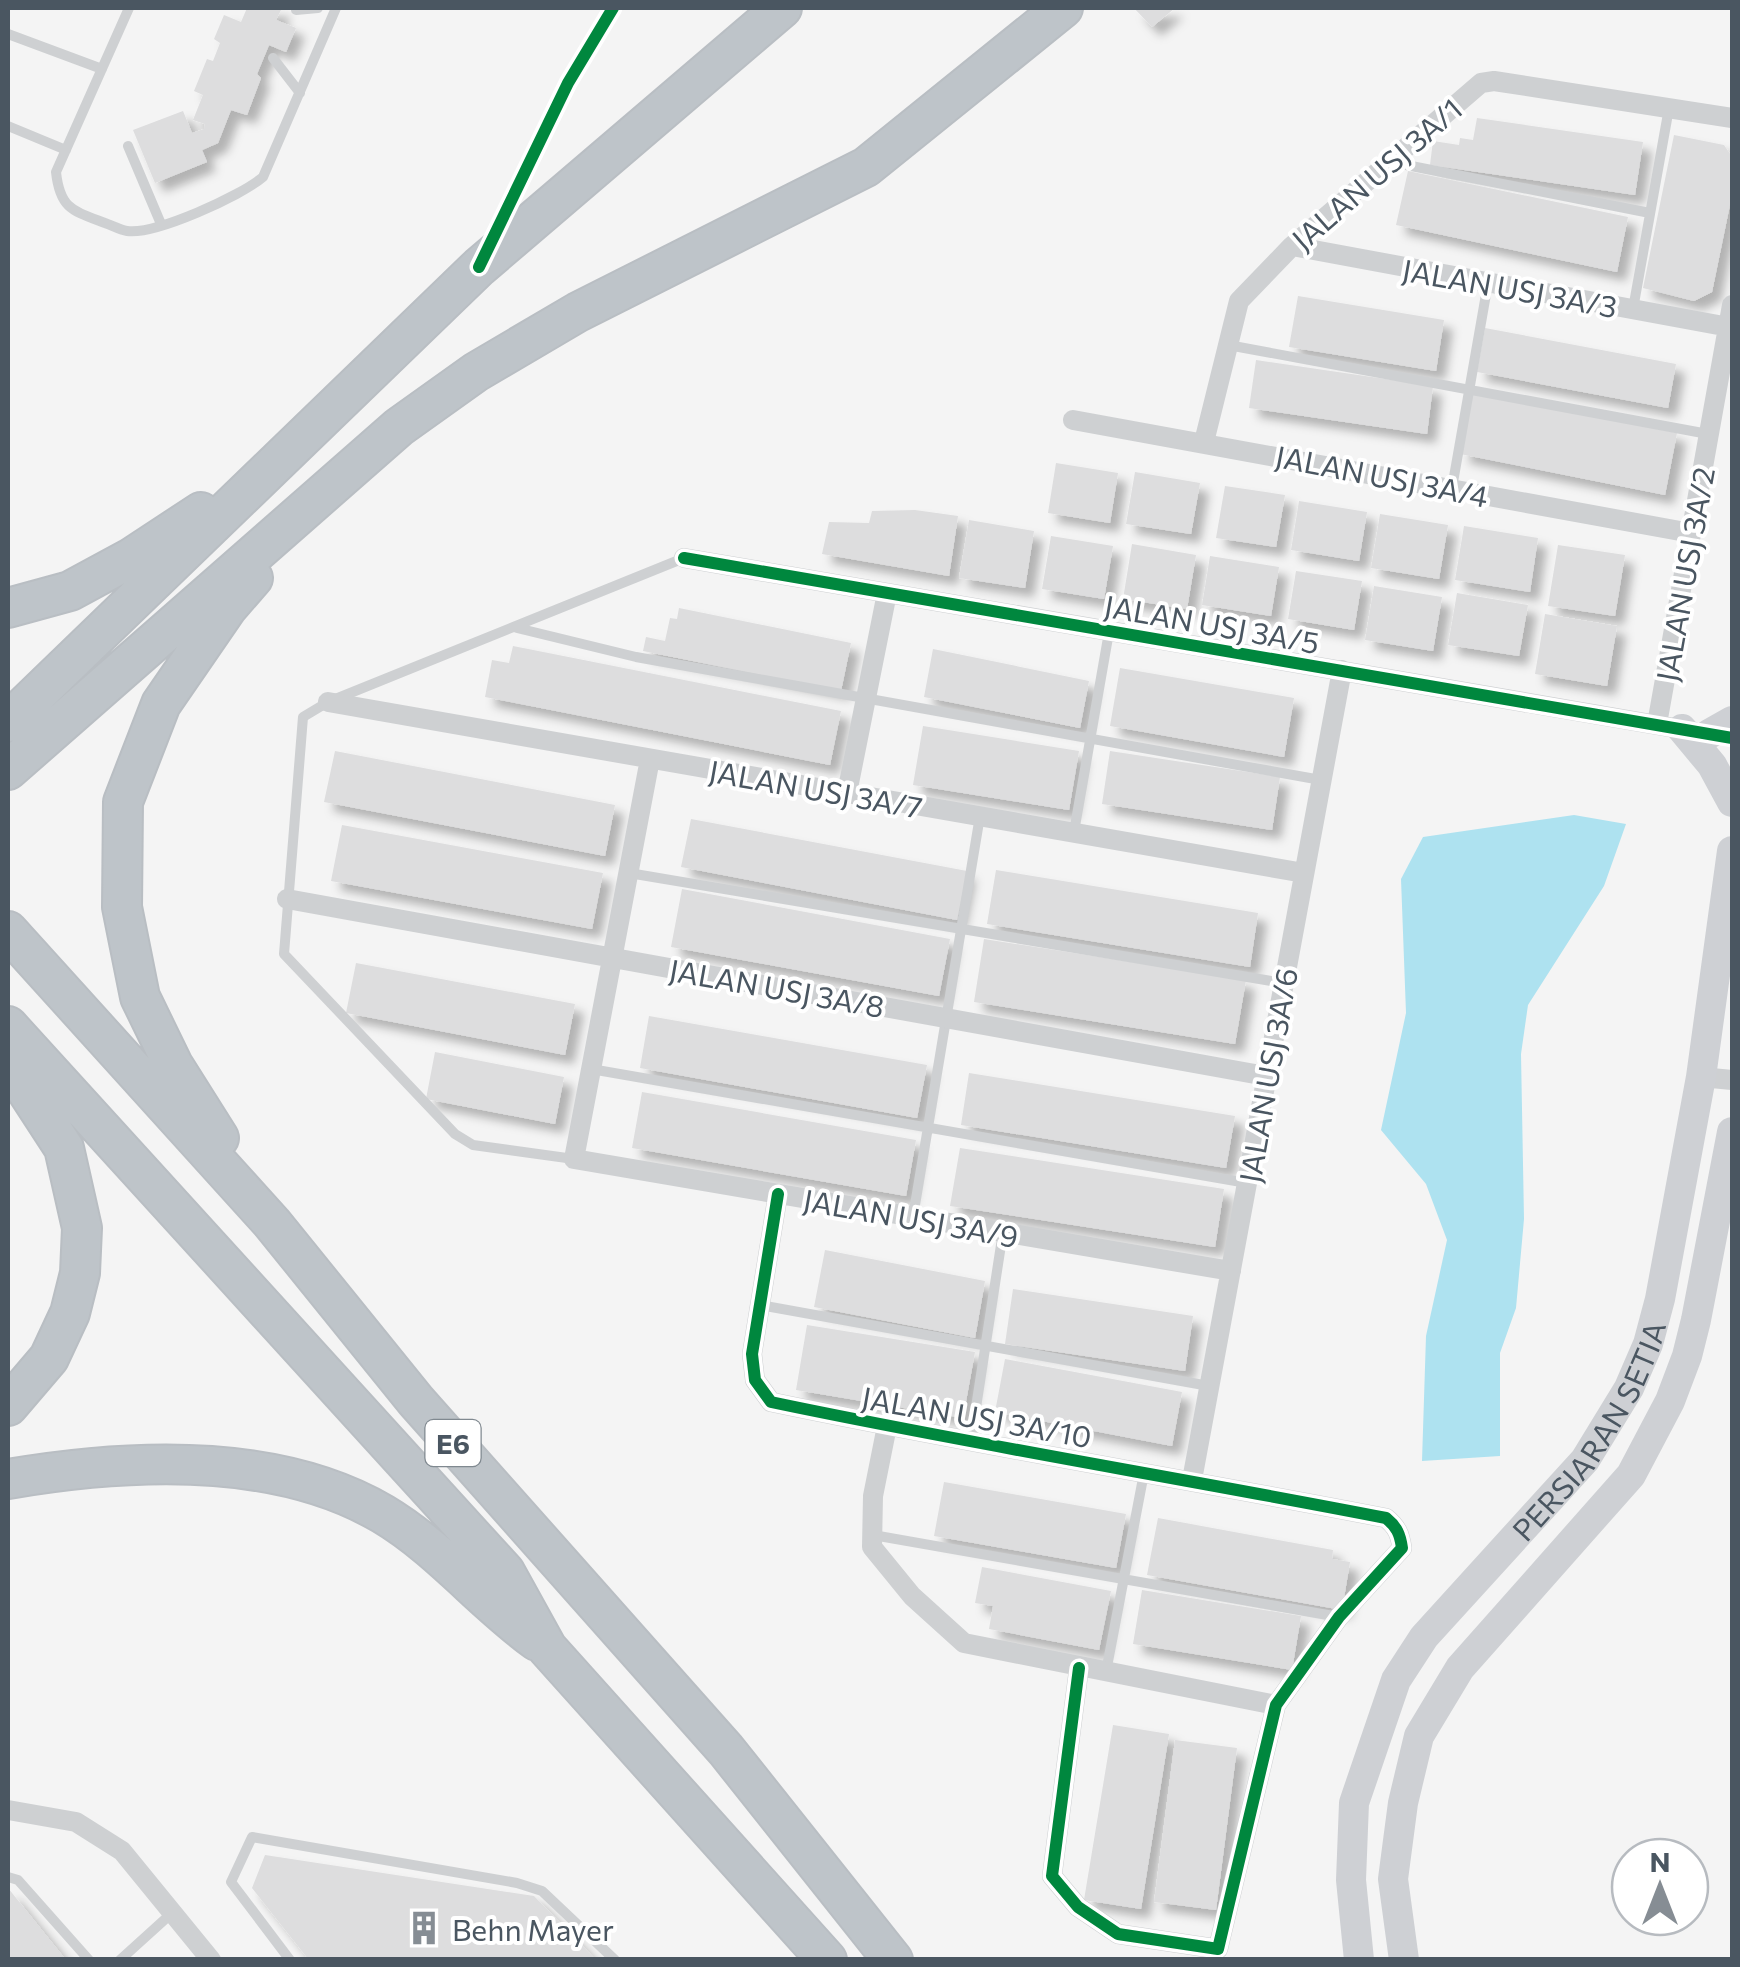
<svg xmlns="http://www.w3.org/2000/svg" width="1740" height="1967" font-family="Commissioner,sans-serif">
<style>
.water{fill:#aee2f0}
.building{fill:#ddddde;filter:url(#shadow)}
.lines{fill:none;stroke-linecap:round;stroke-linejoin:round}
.motorway-casing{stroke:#b9bec3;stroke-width:42}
.service{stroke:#ced0d2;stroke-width:10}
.minor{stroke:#ced0d2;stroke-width:20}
.secondary{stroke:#ced0d4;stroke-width:30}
.motorway{stroke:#bec4c9;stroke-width:38}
.cycleway-casing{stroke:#fff;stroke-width:19}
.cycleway{stroke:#00873e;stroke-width:12}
.labels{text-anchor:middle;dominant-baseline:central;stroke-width:8;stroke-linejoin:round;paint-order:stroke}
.shield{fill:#fff;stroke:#808990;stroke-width:2.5}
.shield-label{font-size:28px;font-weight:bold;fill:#4a5661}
.street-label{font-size:30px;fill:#4a5661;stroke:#fff}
.poi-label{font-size:30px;fill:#4a5661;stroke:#fff;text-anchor:start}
</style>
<defs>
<filter id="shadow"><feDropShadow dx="9" dy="9" stdDeviation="5" flood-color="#0004"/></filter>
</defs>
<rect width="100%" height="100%" fill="#f4f4f4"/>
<!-- water -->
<path class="water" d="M1574,815L1626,824L1604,886L1528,1005L1521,1054L1524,1219L1516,1308L1500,1353V1456L1422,1461L1426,1336L1447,1240L1426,1184L1381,1130L1406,1013L1401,879L1423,837Z"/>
<!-- building -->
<path class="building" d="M247,8H282L276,20L296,28L286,52L269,45L257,74L261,78L247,115L231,110L218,143L202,150L207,162L155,183L133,130L183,111L192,133L204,129L205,124L193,120L203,95L194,91L207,59L213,61L220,43L214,39L224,15L241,22Z
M1134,8H1175L1152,27Z
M1477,118L1643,142L1635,195L1430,165L1433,141L1459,145L1460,138L1473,140Z
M1674,135L1724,145L1732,157V195L1712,292L1694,301L1643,288Z
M1408,171L1628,217L1617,272L1396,225Z
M1298,296L1444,320L1436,371L1289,347Z
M1485,328L1676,364L1668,408L1477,372Z
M1256,360L1433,386L1427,434L1249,408Z
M1472,393L1677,433L1665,495L1460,454Z
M1056,463L1118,473L1110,523L1048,513Z
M1135,472L1200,483L1191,534L1126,524Z
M1225,486L1285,495L1276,547L1216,538Z
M1299,501L1367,512L1359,561L1291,550Z
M915,510L958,516L949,576L822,554L829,522L869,523L872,511Z
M1380,514L1448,525L1439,579L1371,568Z
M969,520L1034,531L1025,588L959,578Z
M1464,526L1538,538L1530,592L1455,580Z
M1051,536L1113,546L1104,599L1042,589Z
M1132,544L1196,555L1187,609L1123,599Z
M1558,545L1625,555L1615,616L1548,606Z
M1210,556L1279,567L1271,616L1202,605Z
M1296,571L1362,581L1354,630L1288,619Z
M1374,586L1442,597L1433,651L1365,640Z
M1457,593L1528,605L1519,656L1448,645Z
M679,608L851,643L841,691L643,651L646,637L665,641L670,618L677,619Z
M1545,614L1617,626L1607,686L1535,674Z
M513,646L841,711L830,765L485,697L492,660L509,663Z
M933,649L1089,681L1080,728L924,697Z
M1120,668L1294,698L1284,757L1110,726Z
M923,726L1079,751L1069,810L913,785Z
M335,751L615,805L605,856L324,802Z
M1110,751L1280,777L1272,830L1102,804Z
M691,819L967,871L957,920L681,867Z
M342,825L603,873L592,929L331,881Z
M996,870L1258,913L1250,967L987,924Z
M682,889L950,939L939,996L671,947Z
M984,939L1246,980L1235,1044L974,1002Z
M356,963L575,1004L565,1055L346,1013Z
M649,1016L927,1065L917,1118L640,1068Z
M435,1052L564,1077L555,1124L426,1099Z
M969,1073L1235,1116L1226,1168L961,1125Z
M642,1092L916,1140L906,1196L632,1148Z
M960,1148L1224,1189L1215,1247L950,1206Z
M825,1250L985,1281L975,1338L814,1307Z
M1013,1289L1193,1316L1185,1371L1005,1344Z
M807,1325L975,1352L963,1418L796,1390Z
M1005,1359L1182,1392L1172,1446L995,1412Z
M944,1482L1126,1514L1116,1568L934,1536Z
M1158,1518L1333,1550L1332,1559L1350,1562L1342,1610L1147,1575Z
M982,1567L1111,1591L1099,1650L989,1629L993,1606L975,1603Z
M1142,1590L1301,1616L1292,1670L1133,1644Z
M1113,1725L1169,1734L1141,1909L1084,1900Z
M1175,1740L1237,1748L1216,1910L1154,1902Z
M265,1855L534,1896L596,1960H309L252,1888Z
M8,1888L66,1960H8Z"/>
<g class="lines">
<!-- motorway casing -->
<g class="motorway-casing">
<path id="motorway" d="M8,608L70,591L131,558L201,512
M8,722L479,267L782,8
M8,770L399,427L476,372L578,312L866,167L1063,8
M8,931L272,1223L416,1401L726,1750L893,1960
M8,1026L505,1572L547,1648L827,1960
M8,1062L64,1148L82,1228L80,1273L70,1313L49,1358L8,1406
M219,1138L173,1065L140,997L122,907L123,802L161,704L227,608L253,578
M8,1479C126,1459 276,1451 383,1514C440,1548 483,1602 537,1641"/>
</g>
<!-- service -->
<path class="service" d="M129,8L56,172C60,209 73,211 105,223C111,225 120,230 127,231C155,235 241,196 263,177L336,8
M296,10L318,8
M8,34L102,69
M273,58L300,93
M8,126L66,150
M128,146L161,224
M1391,162L1650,213
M1633,309L1669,108
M1228,345L1708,434
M1452,488L1488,283
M517,628L636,657L1321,780
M1074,832L1109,632
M629,873L1283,983
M591,1069L1247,1183
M574,1159L473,1145L455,1134L284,954L303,717L328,702L684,558
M913,1217L980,816
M760,1305L1209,1386
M971,1440L1003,1232
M873,1535L1339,1617
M1106,1672L1144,1473
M8,1877L18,1880L89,1960
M120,1960L173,1912
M290,1960L231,1882L252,1837L517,1883L542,1891L615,1960"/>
<!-- minor -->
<path class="minor" d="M1292,246L1729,327
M1073,420L1691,533
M1204,442L1239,301L1292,246L1481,83L1494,81L1732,118
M684,558L1692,731
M328,702L1304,873
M1657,724L1732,305
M650,759L574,1159L1231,1271
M847,793L887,593
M287,899L1266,1076
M1701,1077L1732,1080
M778,1194L752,1354L755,1380L771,1402C975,1445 1181,1478 1386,1518C1397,1527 1400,1534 1402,1548L1339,1617L1276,1705L1218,1949L1118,1934L1078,1907L1052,1876L1079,1668
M887,1426L873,1496L872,1547L912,1596L964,1643L1276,1705
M1192,1480L1342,670
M8,1810L76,1822L122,1851L211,1960"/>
<!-- secondary -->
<g class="secondary">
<path d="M1682,729L1712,765L1732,802"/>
<path d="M1709,734L1732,721"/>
<path id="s1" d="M1359,1960L1351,1880L1354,1803L1396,1680L1424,1637L1585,1460L1629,1388L1648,1344L1660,1299L1701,1077L1732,851"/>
<path d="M1404,1960L1393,1879L1403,1803L1419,1736L1460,1668L1631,1475L1670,1401L1687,1356L1696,1320L1732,1132"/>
</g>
<!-- motorway -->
<use href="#motorway" class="motorway"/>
<!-- cycleway casing -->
<g class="cycleway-casing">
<path id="cycleway" d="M479,267L568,83L613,8
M684,558L1732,738
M778,1194L752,1354L755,1380L771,1402C975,1445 1181,1478 1386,1518C1397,1527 1400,1534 1402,1548L1339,1617L1276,1705L1218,1949L1118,1934L1078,1907L1052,1876L1079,1668"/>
</g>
<!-- cycleway -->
<use href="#cycleway" class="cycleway"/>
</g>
<!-- icons -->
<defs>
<g id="building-bare" transform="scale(2.7)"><path d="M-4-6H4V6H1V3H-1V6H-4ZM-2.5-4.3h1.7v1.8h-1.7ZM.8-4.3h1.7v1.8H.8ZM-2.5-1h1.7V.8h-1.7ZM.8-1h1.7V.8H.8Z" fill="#868d94" stroke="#fff" stroke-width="2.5" paint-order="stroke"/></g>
</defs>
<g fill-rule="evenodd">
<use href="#building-bare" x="424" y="1928"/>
</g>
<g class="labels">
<!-- shield labels -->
<rect class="shield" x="425.5" y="1420" width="55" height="46" rx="8"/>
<g class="shield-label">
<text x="453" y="1443">E6</text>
</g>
<!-- street labels -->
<g class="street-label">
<text transform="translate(1376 173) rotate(-41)">JALAN USJ 3A/1</text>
<text transform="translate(1510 287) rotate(10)">JALAN USJ 3A/3</text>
<text transform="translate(1382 475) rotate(11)">JALAN USJ 3A/4</text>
<text transform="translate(1684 574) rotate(-80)">JALAN USJ 3A/2</text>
<text transform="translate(1212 623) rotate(10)">JALAN USJ 3A/5</text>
<text transform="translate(816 788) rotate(10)">JALAN USJ 3A/7</text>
<text transform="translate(777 987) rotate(10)">JALAN USJ 3A/8</text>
<text transform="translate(1267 1075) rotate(-80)">JALAN USJ 3A/6</text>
<text transform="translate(911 1217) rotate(10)">JALAN USJ 3A/9</text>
<text transform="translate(977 1416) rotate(10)">JALAN USJ 3A/10</text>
<text stroke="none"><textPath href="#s1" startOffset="605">PERSIARAN SETIA</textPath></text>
</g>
<!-- poi labels -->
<g class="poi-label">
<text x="452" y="1928">Behn Mayer</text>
</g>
</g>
<!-- border -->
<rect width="1740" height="1967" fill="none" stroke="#4a5661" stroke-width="20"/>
<!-- north arrow -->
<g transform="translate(1660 1887)"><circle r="48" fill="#ffffff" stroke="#b7bbc0" stroke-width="2.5"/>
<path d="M0-8L18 38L0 25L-18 38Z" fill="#868d94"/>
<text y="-15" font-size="28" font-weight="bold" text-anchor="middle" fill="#4a5661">N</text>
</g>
</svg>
